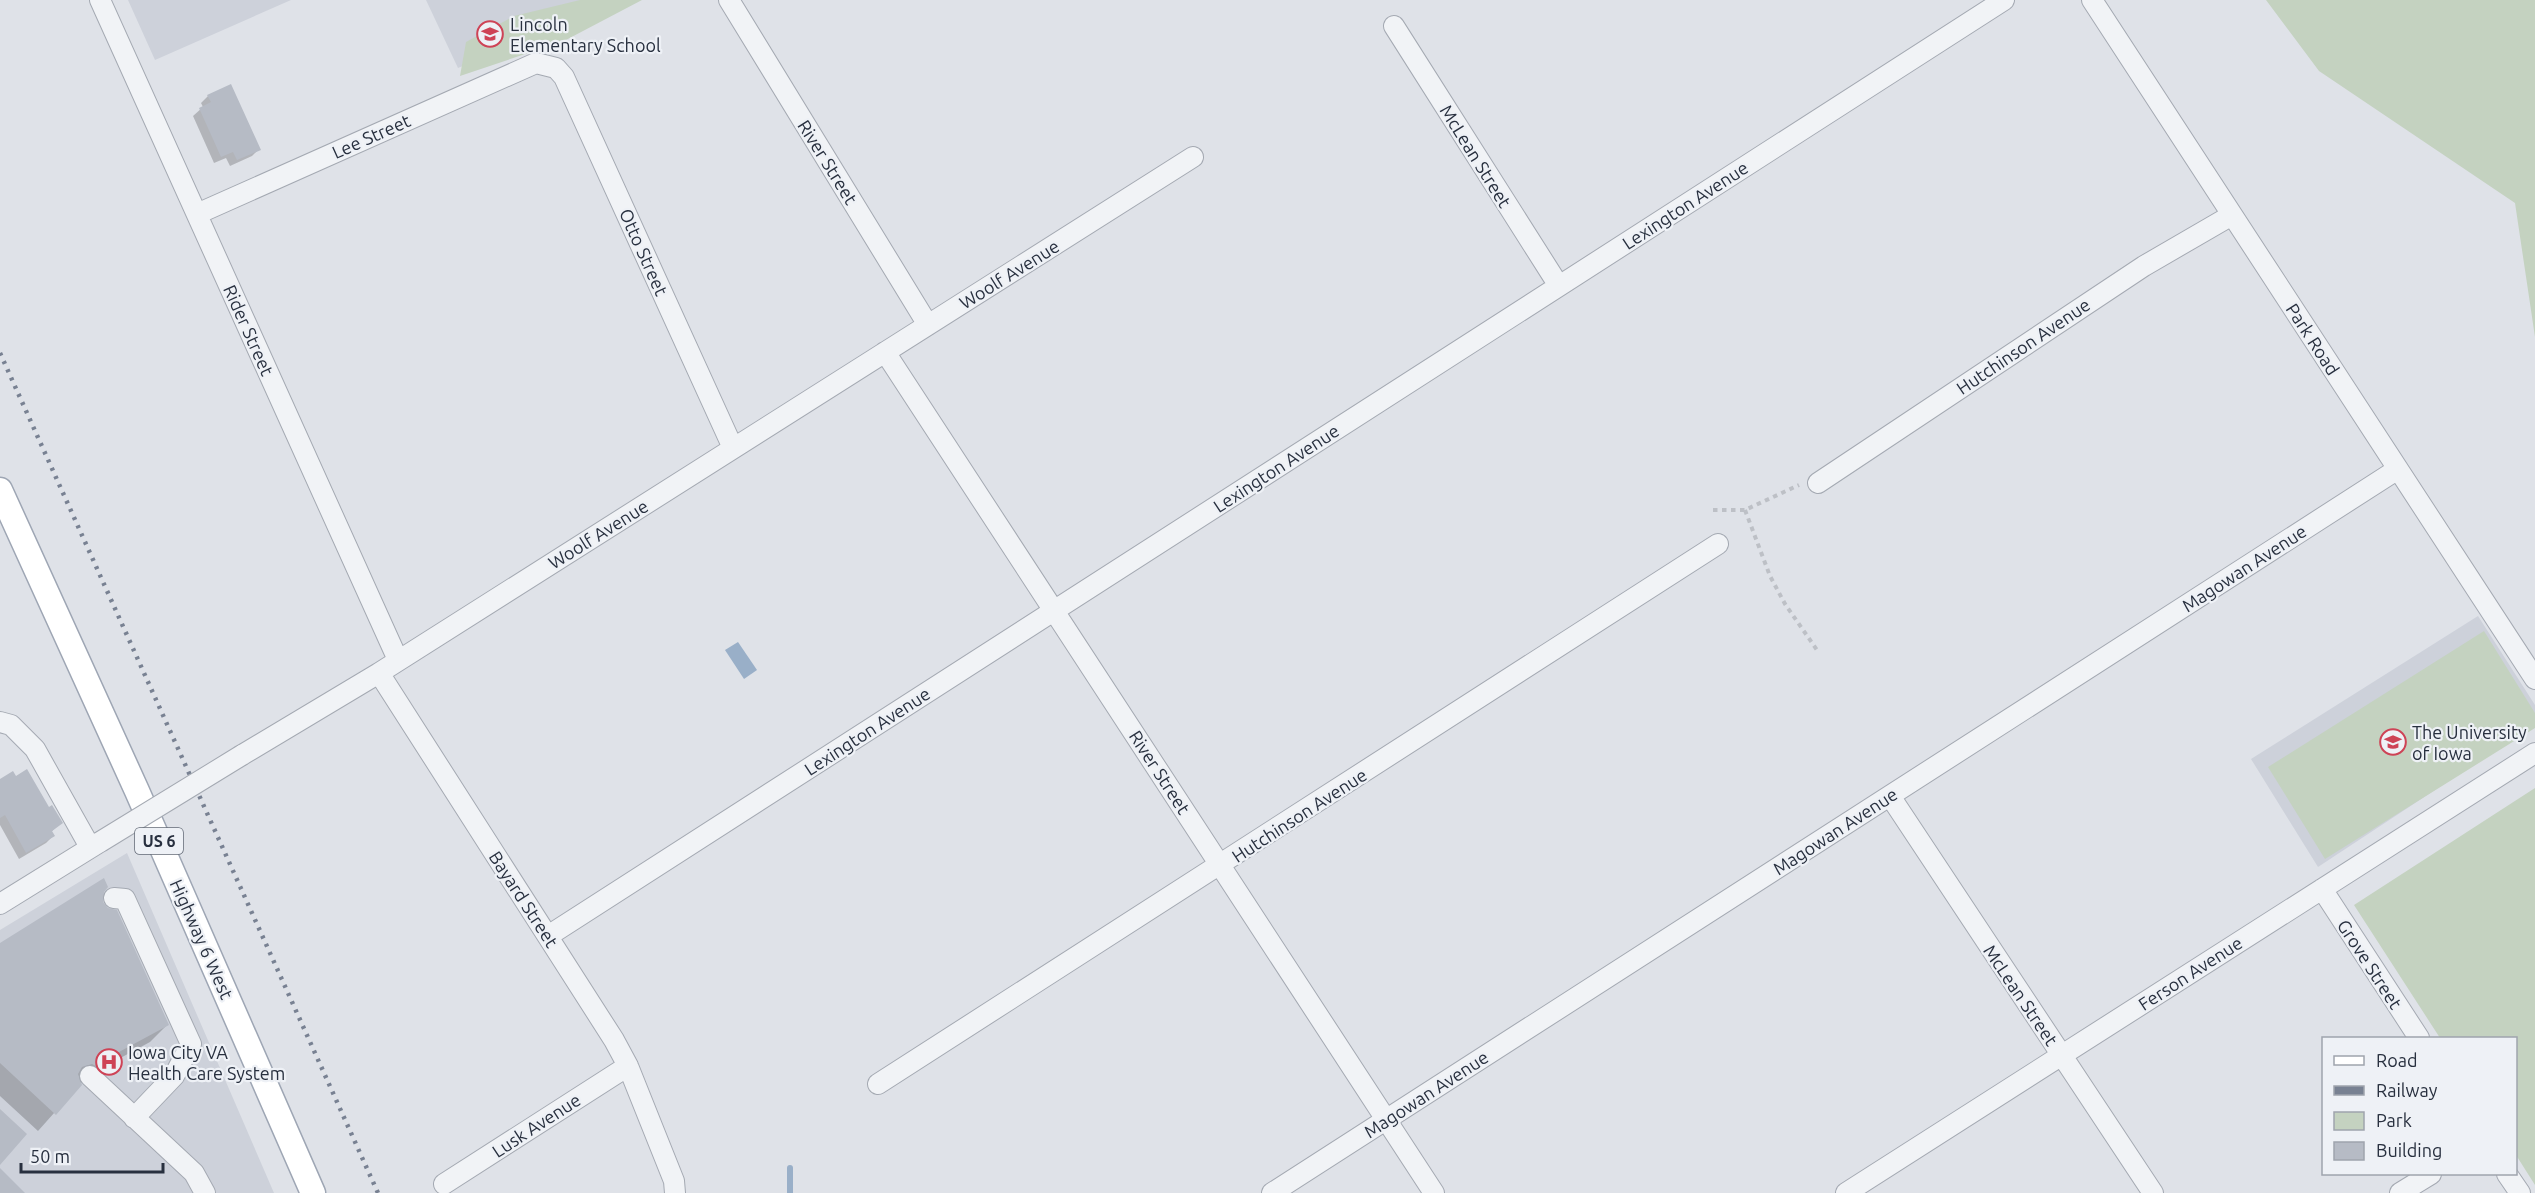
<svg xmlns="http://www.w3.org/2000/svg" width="2535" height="1193" font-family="Ubuntu,sans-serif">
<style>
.built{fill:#cdd1da}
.green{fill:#c4d2c0}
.water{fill:#99afc8}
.shadow{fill:#0003}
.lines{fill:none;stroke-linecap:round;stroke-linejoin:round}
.stream{stroke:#99afc8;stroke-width:6}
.building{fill:#b6bbc5}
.minor-casing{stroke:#a4a9b2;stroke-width:22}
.major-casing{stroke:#9ea6b4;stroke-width:27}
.path{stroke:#bdc0c6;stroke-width:4;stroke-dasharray:4.5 4.5;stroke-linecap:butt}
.minor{stroke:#f1f3f6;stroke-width:20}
.major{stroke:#fff;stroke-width:24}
.rail{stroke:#788192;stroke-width:4.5;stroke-dasharray:3 6;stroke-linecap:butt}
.minor-bridge-casing{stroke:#a4a9b2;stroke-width:22;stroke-linecap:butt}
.minor-bridge{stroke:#f1f3f6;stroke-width:20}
.labels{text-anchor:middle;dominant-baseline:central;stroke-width:4.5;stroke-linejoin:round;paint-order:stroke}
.shield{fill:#eef1f6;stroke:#636a76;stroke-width:1.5}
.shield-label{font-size:16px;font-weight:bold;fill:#28303f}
.poi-label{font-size:18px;fill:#28303f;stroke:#eef1f6;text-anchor:start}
.street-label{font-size:18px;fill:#28303f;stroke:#eef1f6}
</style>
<rect width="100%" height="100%" fill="#dfe2e8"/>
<!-- built -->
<path class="built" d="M128,0H291L155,60Z
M426,0H620L458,68Z
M2478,616L2535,705V724L2318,867L2251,759Z
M127,853L274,1193H0V930Z"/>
<!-- green -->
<path class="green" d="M580,0H642L564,41L460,76L466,42L514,16Z
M2266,0H2535V337L2515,203L2319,71Z
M2484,631L2535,713V728L2325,859L2268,767Z
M2535,788V1185L2516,1155V1038H2440L2354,905Z"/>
<!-- water -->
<path class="water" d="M738,642L757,670L744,679L725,650Z"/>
<!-- shadow -->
<path class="shadow" d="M208,96L259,149L252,156L230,166L226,158L214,163L193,116L203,107L201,103Z
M0,781L48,810L61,823L51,832L53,836L46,843L19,859L0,825Z
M102,891L101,903L167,1025L150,1042L87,1076L38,1131L0,1096V944Z"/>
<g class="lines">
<!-- stream -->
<path class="stream" d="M790,1193V1168"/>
</g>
<!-- building -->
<path class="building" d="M231,84L261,150L237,160L233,152L221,157L199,108L211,102L207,95Z
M27,769L49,807L52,805L63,823L52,831L55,836L26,853L5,815L0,818V779L13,771L16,776Z
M104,878L108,887L104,892L103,902L108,908L117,910L169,1025L106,1059L98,1067L92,1064L82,1067L78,1074L82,1085L56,1115L0,1063V943Z
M0,1109L27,1134L0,1165Z
M0,1168L25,1193H0Z"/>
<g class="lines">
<!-- minor casing -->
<g class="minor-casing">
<path id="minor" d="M100,0L398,660
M729,0L928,325
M2092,0L2535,679
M1394,26L1559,286
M197,214L536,63L556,68L564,77L733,448
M885,352L1434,1193
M1818,483L2144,266L2232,215
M379,673L614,1040L628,1066L674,1181L675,1193
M0,722L11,725L35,749L90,847
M242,755L379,673L1193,157
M1890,796L2153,1193
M2322,889L2419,1038
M114,898L125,899L191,1044L174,1076L134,1118
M0,904L100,842
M548,936L2004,0
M90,1076L194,1173L205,1193
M878,1084L1718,544
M2507,1174L2520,1193
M444,1184L628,1066
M1272,1193L2398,469
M1846,1193L2535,753
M2400,1193L2431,1174"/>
</g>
<!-- major casing -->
<g class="major-casing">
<path id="major" d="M0,490L137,791L313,1193"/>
</g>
<!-- path -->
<path class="path" d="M1713,510H1745L1799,485
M1745,510L1770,576L1785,604L1817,650"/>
<!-- minor -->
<use href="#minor" class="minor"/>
<!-- major -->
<use href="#major" class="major"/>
<!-- rail -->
<path class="rail" d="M0,353L378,1193"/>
<!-- minor-bridge casing -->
<g class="minor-bridge-casing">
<path id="minor-bridge" d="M100,842L242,755"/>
</g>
<!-- minor-bridge -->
<use href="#minor-bridge" class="minor-bridge"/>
</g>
<!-- icons -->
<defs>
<g id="school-ring" transform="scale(1.35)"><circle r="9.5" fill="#eef1f6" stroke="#ce4356" stroke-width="1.5"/><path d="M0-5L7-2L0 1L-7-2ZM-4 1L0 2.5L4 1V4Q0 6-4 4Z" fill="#ce4356"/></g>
<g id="university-ring" transform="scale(1.35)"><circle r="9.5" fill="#eef1f6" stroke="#ce4356" stroke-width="1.5"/><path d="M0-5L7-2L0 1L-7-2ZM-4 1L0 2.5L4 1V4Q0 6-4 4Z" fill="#ce4356"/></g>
<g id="hospital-ring" transform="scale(1.35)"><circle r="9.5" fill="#eef1f6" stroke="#ce4356" stroke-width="1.5"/><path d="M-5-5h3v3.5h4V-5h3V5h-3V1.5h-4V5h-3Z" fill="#ce4356"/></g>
</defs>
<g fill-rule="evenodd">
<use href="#school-ring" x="490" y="34"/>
<use href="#university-ring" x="2393" y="742"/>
<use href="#hospital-ring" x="109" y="1062"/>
</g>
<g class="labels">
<!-- shield labels -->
<rect class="shield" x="135" y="828" width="48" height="26" rx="4.5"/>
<g class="shield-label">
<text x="159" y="841">US 6</text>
</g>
<!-- poi labels -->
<g class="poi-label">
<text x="510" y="24">Lincoln<tspan x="510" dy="21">Elementary School</tspan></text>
<text x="2412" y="732">The University<tspan x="2412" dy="21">of Iowa</tspan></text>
<text x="128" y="1052">Iowa City VA<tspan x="128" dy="21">Health Care System</tspan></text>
</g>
<!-- street labels -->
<g class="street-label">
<text transform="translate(371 136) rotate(-24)">Lee Street</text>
<text transform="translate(1476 156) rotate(58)">McLean Street</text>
<text transform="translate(828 162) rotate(58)">River Street</text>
<text transform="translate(1685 205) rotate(-33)">Lexington Avenue</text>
<text transform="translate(644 252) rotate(66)">Otto Street</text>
<text transform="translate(1009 274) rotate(-32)">Woolf Avenue</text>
<text transform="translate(249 330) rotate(66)">Rider Street</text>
<text transform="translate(2313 339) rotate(57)">Park Road</text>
<text transform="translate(2023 346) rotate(-34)">Hutchinson Avenue</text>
<text transform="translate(1276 468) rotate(-33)">Lexington Avenue</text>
<text transform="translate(598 534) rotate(-32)">Woolf Avenue</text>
<text transform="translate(2244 568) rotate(-33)">Magowan Avenue</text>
<text transform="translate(867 731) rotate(-33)">Lexington Avenue</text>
<text transform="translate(1160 772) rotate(57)">River Street</text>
<text transform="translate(1299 815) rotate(-33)">Hutchinson Avenue</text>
<text transform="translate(1835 831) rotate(-33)">Magowan Avenue</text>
<text transform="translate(524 899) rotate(57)">Bayard Street</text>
<text transform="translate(202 939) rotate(66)">Highway 6 West</text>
<text transform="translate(2370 964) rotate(57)">Grove Street</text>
<text transform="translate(2190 973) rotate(-33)">Ferson Avenue</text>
<text transform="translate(2021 995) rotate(56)">McLean Street</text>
<text transform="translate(1426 1094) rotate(-33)">Magowan Avenue</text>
<text transform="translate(536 1125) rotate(-33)">Lusk Avenue</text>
</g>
</g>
<!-- legend -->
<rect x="2322" y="1037" width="195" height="138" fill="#eef1f6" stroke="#9fa4ad" stroke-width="1.5"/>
<rect x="2334" y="1056" width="30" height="9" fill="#ffffff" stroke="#9fa4ad" stroke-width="1.5"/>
<text x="2376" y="1067" font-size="18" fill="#28303f">Road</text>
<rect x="2334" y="1086" width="30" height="9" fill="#788192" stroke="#9fa4ad" stroke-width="1.5"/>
<text x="2376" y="1097" font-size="18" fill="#28303f">Railway</text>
<rect x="2334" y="1112" width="30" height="18" fill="#c4d2c0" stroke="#9fa4ad" stroke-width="1.5"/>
<text x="2376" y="1127" font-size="18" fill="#28303f">Park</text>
<rect x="2334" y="1142" width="30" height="18" fill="#b6bbc5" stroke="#9fa4ad" stroke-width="1.5"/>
<text x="2376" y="1157" font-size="18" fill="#28303f">Building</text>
<!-- scale -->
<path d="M21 1163v9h142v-9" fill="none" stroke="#28303f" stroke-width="3"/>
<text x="30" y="1163" font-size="18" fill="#28303f" stroke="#eef1f6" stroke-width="4.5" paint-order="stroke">50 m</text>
</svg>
